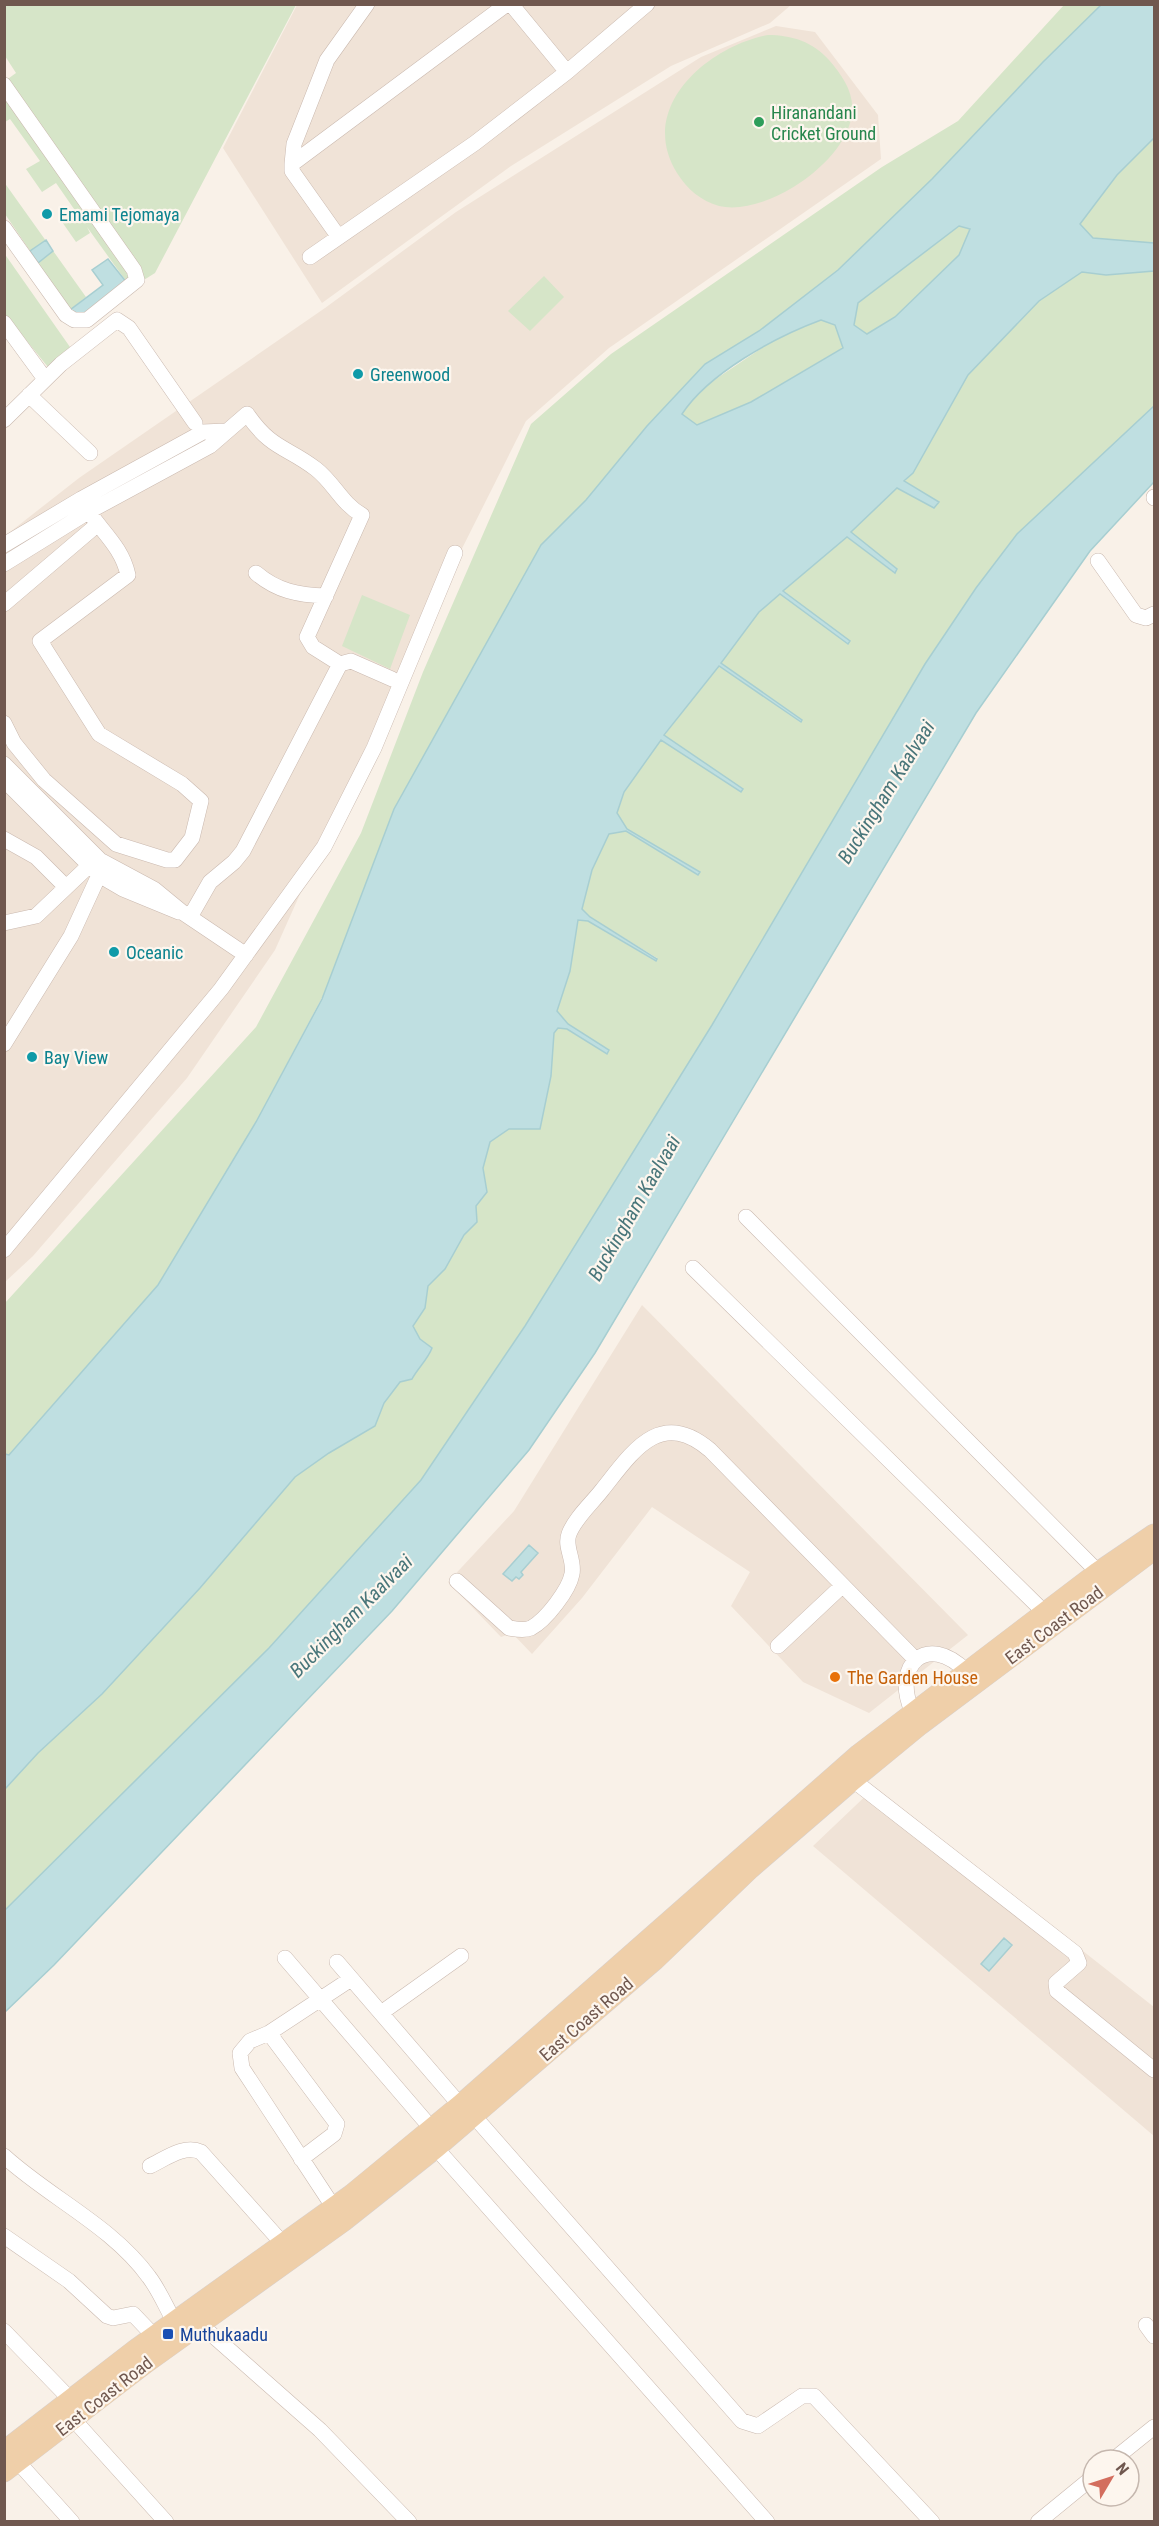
<svg xmlns="http://www.w3.org/2000/svg" width="1159" height="2526" font-family="'Roboto Condensed',sans-serif">
<style>
.residential{fill:#f0e3d7}
.green{fill:#d6e5c8}
.water{fill:#bfdfe1;stroke:#a7ced1;stroke-width:1.5;fill-rule:evenodd}
.lines{fill:none;stroke-linecap:round;stroke-linejoin:round}
.minor-casing{stroke:#cab9af;stroke-width:16}
.major-casing{stroke:#d7d0ce;stroke-width:21}
.minor{stroke:#fff;stroke-width:15}
.major{stroke:#efcfa9;stroke-width:20}
.leisure-dot{fill:#2e9e5b;stroke:#fdf6ee;stroke-width:2}
.culture-dot{fill:#0f9aa8;stroke:#fdf6ee;stroke-width:2}
.food-dot{fill:#e8710a;stroke:#fdf6ee;stroke-width:2}
.transit-dot{fill:#1a4fb4;stroke:#fdf6ee;stroke-width:2}
.labels{text-anchor:middle;dominant-baseline:central;stroke-width:4.5;stroke-linejoin:round;paint-order:stroke}
.leisure-label{font-size:18px;fill:#27864d;stroke:#fdf6ee;text-anchor:start}
.culture-label{font-size:18px;fill:#0d838f;stroke:#fdf6ee;text-anchor:start}
.street-label{font-size:18px;fill:#70584f;stroke:#fdf6ee}
.food-label{font-size:18px;fill:#c56008;stroke:#fdf6ee;text-anchor:start}
.transit-label{font-size:18px;fill:#164399;stroke:#fdf6ee;text-anchor:start}
.water-label{font-size:20px;font-style:italic;fill:#49767a;stroke:#fdf6ee}
</style>
<rect width="100%" height="100%" fill="#f9f1e8"/>
<!-- residential -->
<path class="residential" d="M297,5H791L770,23L671,66L511,166L322,303L223,148Z
M776,26L815,32L878,115L881,159L609,348L526,421L394,684L275,950L187,1078L33,1256L5,1282V536L79,478L325,308L456,212L701,57Z
M642,1305L968,1635L869,1713L803,1682L731,1606L750,1572L652,1507L582,1598L532,1654L512,1633L501,1637L448,1582L514,1511Z
M875,1787L1154,2007V2136L813,1846Z"/>
<!-- green -->
<path class="green" d="M5,5H296L155,273L131,288L87,227L90,233L76,242L60,219L74,209L56,183L42,192L26,169L40,161L10,119L5,122V81L16,73L5,56Z
M1064,5H1101L1043,62L932,179L838,270L759,331L705,364L647,426L586,500L256,1122L158,1285L9,1455L5,1454V1303L256,1027L361,833L423,672L531,424L611,354L882,167L958,121Z
M768,35C792,35 813,42 829,60C842,75 854,92 852,112C849,161 766,217 719,206C701,201 687,189 677,173C636,107 709,46 768,35Z
M1154,138V243L1093,238L1080,224L1117,175Z
M4,182L86,297L70,310L5,214Z
M959,226L970,229L959,255L895,317L867,334L854,325L858,303Z
M4,253L70,347L52,372L5,314Z
M1154,271V406L1017,534L976,588L925,664L712,1025L525,1326L421,1480L269,1648L5,1910L4,1789L38,1753L102,1694L200,1588L295,1477L329,1453L375,1426L384,1403L400,1382L412,1379C418,1368 429,1358 432,1348L420,1339L413,1326L425,1308L428,1286L445,1269L464,1235L477,1222L476,1206L487,1192L483,1168L490,1142L509,1129L529,1128L547,1097L554,1033L558,1028L567,1029L607,1054L609,1050L568,1024L557,1011L570,971L578,920L588,921L655,961L657,958L590,917L582,909L592,870L609,834L626,831L698,875L700,872L627,829L617,813L624,792L661,740L741,792L742,789L664,736L719,665L802,720L721,663L759,612L780,594L848,643L849,641L783,591L847,537L894,573L897,569L850,533L897,488L934,508L939,502L904,482L913,473L968,375L1039,301L1082,272L1106,275Z
M544,276L564,297L530,331L508,311Z
M821,320L835,325L844,347L751,402L697,425L682,414L701,389L784,333Z
M362,595L410,615L390,669L342,646Z"/>
<!-- water -->
<path class="water" d="M1101,5H1154V138L1117,175L1080,224L1093,238L1154,243V271L1106,275L1082,272L1039,301L968,375L913,473L904,481L939,502L934,508L897,488L851,532L897,569L895,573L847,537L783,591L850,641L848,644L780,594L759,612L721,663L802,720L801,722L719,666L664,735L743,789L741,792L661,740L624,792L617,813L627,829L700,872L698,875L626,831L609,834L592,870L582,909L590,917L657,959L656,961L588,921L578,920L570,971L557,1011L568,1024L609,1050L607,1054L567,1029L558,1028L554,1033L551,1076L540,1129H509L490,1142L483,1168L487,1192L476,1206L477,1222L464,1235L445,1269L428,1286L425,1308L413,1326L420,1339L432,1348C428,1359 418,1368 412,1379L400,1382L384,1403L375,1426L329,1453L295,1477L200,1588L102,1694L38,1753L5,1789V1454L9,1455L158,1285L256,1122L322,999L394,809L541,545L586,500L647,426L705,364L759,331L838,270L932,179L1043,62ZM959,226L970,229L959,255L895,317L867,334L854,325L858,303ZM821,320L835,325L843,348L751,402L697,425L682,414C709,373 775,337 821,320Z
M46,240L53,251L38,263L30,251Z
M108,259L131,288L79,321L70,310L103,285L92,270Z
M1154,406V482L1090,551L976,713L595,1353L529,1450L392,1611L54,1965L5,2012V1910L269,1648L421,1480L525,1326L712,1025L925,664L976,588L1017,534Z
M529,1545L538,1553L521,1572L523,1575L519,1579L516,1577L512,1581L503,1574Z
M1004,1938L1012,1945L989,1971L981,1964Z"/>
<g class="lines">
<!-- minor casing -->
<g class="minor-casing">
<path id="minor" d="M511,4L567,72
M4,85L134,270L137,280L87,320H74L66,315L4,228
M292,164L294,144L327,60L367,4
M338,236L292,171V164L507,4
M310,257L475,143L567,72L647,4
M4,323L45,379
M29,395L90,453
M4,420L61,364L117,320L129,328L195,423
M1154,497V498
M4,545L81,499L203,432L226,431
M1098,561L1136,615L1146,618L1154,614
M4,564L88,512L210,446L247,414C272,450 286,446 316,469C334,483 342,504 362,515L307,637L313,647L340,664
M256,573C277,591 298,595 326,596
M4,604L98,524
M4,723L14,743L44,780L116,844L167,860H175L192,838L201,801L182,784L99,734L40,641L128,575C121,543 96,528 81,499
M4,764L100,860L154,889L182,912L246,955
M4,780L99,875L123,889L179,912
M4,839L36,857L66,887
M190,917L210,882L234,862L243,851L340,664L351,661L392,679
M4,923L36,916L95,860
M4,1044L71,936L99,875
M746,1217L1098,1572
M4,1250L221,989L324,847L374,748L455,553
M693,1268L1044,1612
M457,1581L509,1628C516,1629 524,1631 531,1628C546,1620 569,1590 572,1574C575,1560 564,1547 569,1534C575,1518 592,1503 602,1490C633,1451 660,1408 710,1450L916,1660
M778,1646L842,1586
M912,1711C892,1665 927,1632 966,1671
M853,1780L1075,1953L1079,1963L1056,1983L1057,1991L1154,2070
M285,1958L432,2129
M337,1962L460,2105
M381,2013L461,1956
M269,2033L337,2124L334,2134L301,2159
M473,2115L742,2421L758,2426L802,2396H814L932,2522
M436,2148L767,2522
M4,2156C50,2198 112,2226 149,2277C159,2290 166,2307 174,2321
M150,2166C165,2159 184,2144 201,2152L284,2245
M334,2208L242,2068L240,2053L250,2041L269,2033L351,1979
M4,2236L69,2281L107,2316L113,2318L133,2314L154,2336
M192,2317L320,2430L409,2522
M1146,2325L1154,2336
M4,2331L71,2400
M74,2420L166,2522
M1113,2460L1154,2427
M18,2462L72,2522
M1038,2522L1093,2477"/>
</g>
<!-- major casing -->
<g class="major-casing">
<path id="major" d="M4,2451L136,2349L352,2194L460,2105L859,1754L1098,1572L1154,1534
M4,2472L146,2363L344,2221L436,2148L655,1960L750,1869L853,1780L920,1725L1154,1550"/>
</g>
<!-- minor -->
<use href="#minor" class="minor"/>
<!-- major -->
<use href="#major" class="major"/>
</g>
<!-- markers -->
<circle class="leisure-dot" cx="759" cy="122" r="6"/>
<g class="culture-dot">
<circle cx="47" cy="214" r="6"/>
<circle cx="358" cy="374" r="6"/>
<circle cx="114" cy="952" r="6"/>
<circle cx="32" cy="1057" r="6"/>
</g>
<circle class="food-dot" cx="835" cy="1677" r="6"/>
<rect class="transit-dot" x="162" y="2328" width="12" height="12" rx="3"/>
<g class="labels">
<!-- leisure labels -->
<g class="leisure-label">
<text x="771" y="112">Hiranandani<tspan x="771" dy="21">Cricket Ground</tspan></text>
</g>
<!-- culture labels -->
<g class="culture-label">
<text x="59" y="214">Emami Tejomaya</text>
<text x="370" y="374">Greenwood</text>
<text x="126" y="952">Oceanic</text>
<text x="44" y="1057">Bay View</text>
</g>
<!-- street labels -->
<g class="street-label">
<text transform="translate(1054 1625) rotate(-37)">East Coast Road</text>
<text transform="translate(586 2019) rotate(-41)">East Coast Road</text>
<text transform="translate(104 2396) rotate(-38)">East Coast Road</text>
</g>
<!-- food labels -->
<g class="food-label">
<text x="847" y="1677">The Garden House</text>
</g>
<!-- transit labels -->
<g class="transit-label">
<text x="180" y="2334">Muthukaadu</text>
</g>
<!-- water labels -->
<g class="water-label">
<text transform="translate(886 792) rotate(-58)">Buckingham Kaalvaai</text>
<text transform="translate(634 1208) rotate(-60)">Buckingham Kaalvaai</text>
<text transform="translate(351 1616) rotate(-45)">Buckingham Kaalvaai</text>
</g>
</g>
<!-- border -->
<rect width="1159" height="2526" fill="none" stroke="#70584f" stroke-width="12"/>
<!-- north arrow -->
<g transform="translate(1111 2478) rotate(51)"><circle r="28" fill="#fdf6ee" stroke="#c5b7ae" stroke-width="1.5"/>
<path d="M0-4.5L10 22L0 15L-10 22Z" fill="#d36e5e"/>
<text y="-9" font-size="16" font-weight="bold" text-anchor="middle" fill="#70584f">N</text>
</g>
</svg>
